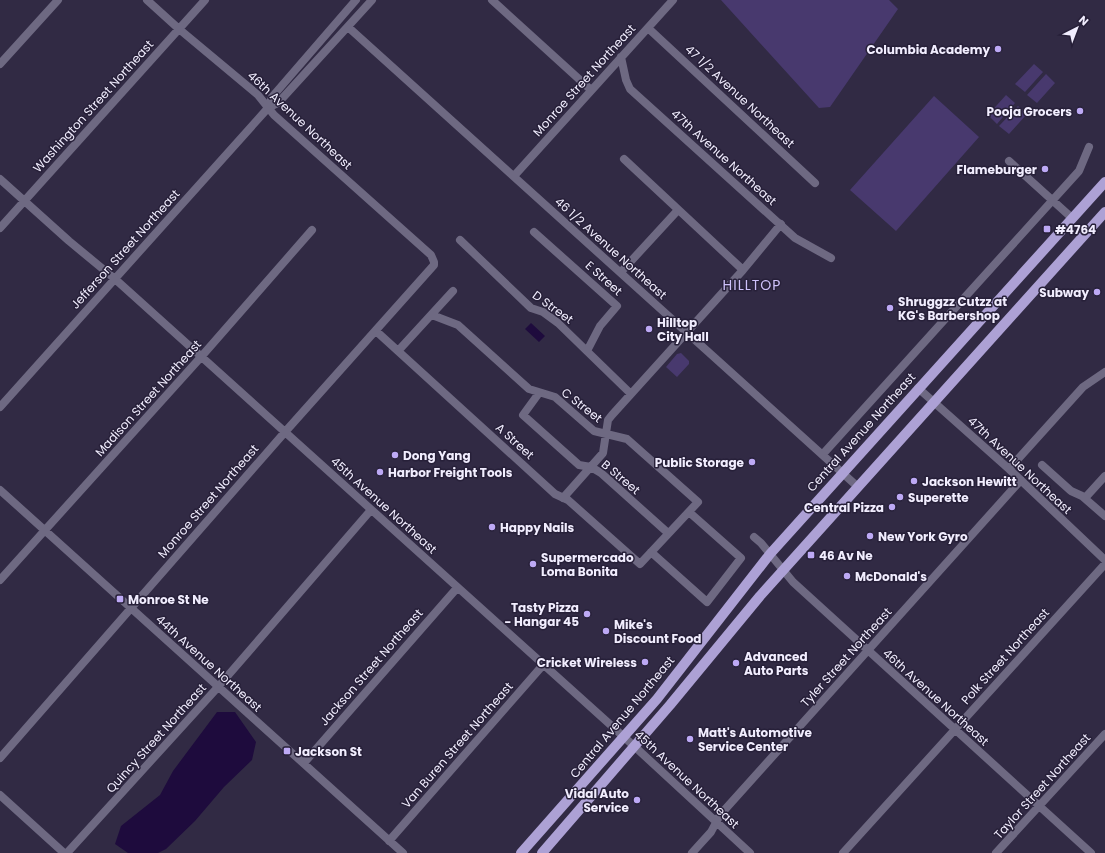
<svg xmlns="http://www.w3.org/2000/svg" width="1105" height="853" font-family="Poppins,sans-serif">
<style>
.green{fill:#48396e}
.water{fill:#1e0b3d}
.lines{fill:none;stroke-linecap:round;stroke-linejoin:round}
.minor{stroke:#6e6982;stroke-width:8}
.major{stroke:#ada1d5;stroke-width:10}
.poi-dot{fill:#bda9f5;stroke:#272039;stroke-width:1.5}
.labels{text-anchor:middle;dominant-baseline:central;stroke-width:3;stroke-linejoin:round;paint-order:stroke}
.poi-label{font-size:12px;font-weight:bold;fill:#f1edfe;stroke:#272039;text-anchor:start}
.street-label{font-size:12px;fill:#f1edfe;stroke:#272039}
.quarter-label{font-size:14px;letter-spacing:1px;fill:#cec1fa;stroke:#272039}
</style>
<rect width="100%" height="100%" fill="#312a44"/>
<!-- green -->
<path class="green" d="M721,0H889L898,9L830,107L819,108Z
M1034,64L1043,72L1025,92L1015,84Z
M1046,74L1055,83L1037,103L1027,95Z
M1006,95L1015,103L997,124L988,115Z
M934,96L979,137L896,231L850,190Z
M1018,106L1027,114L1009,134L999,126Z
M681,353L689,361V364L677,377L666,367L677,354Z"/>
<!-- water -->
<path class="water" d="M531,323L545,336L539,342L525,329Z
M217,712H235L256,742L252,760L224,787L195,821L166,849L158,853H128L115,844L121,826L160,795L173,771Z"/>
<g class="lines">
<!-- minor -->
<path class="minor" d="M492,0L591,90
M348,27L858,487
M648,28L815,183
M621,57L626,80L630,89L795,238L831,258
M0,64L58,0
M268,108L272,97L356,0
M624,159L743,270
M1009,161L1072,218
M514,176L673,0
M0,179L69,241L115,279L634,746L750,853
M0,228L205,0
M534,232L617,306L600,326L587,351
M460,240L531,308L543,312L558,323L631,394
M621,272L678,210
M376,331L555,494L568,500L640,564L698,502L627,439L594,431L555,397L529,389L458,325L432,315
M398,351L453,291
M918,388L1009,469L1105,560
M539,393L523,415L579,465L591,467L601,473L668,533
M0,407L268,108L278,103L372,0
M823,454L1079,171L1089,147
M1042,465L1071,491L1082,496L1105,516
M1009,469L1083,387L1105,372
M0,490L403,853
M563,498L603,453L608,420L612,415L743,270L781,224
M1085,498L1105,476
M754,537L761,543L793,582L1091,853
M651,552L707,602L741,558L689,512
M0,580L201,357L312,230
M0,758L285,432L434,265V262L431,255L274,115L258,95L179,29L147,0
M304,763L457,588
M0,795L64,853
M389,841L543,665
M67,853L218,687L371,510
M692,853L711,832L720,815L1021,480
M843,853L1105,564
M996,853L1105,734"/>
<!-- major -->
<path class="major" d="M521,853L657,699L770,554L1105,182
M542,853L670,705L760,596L1105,212"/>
</g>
<!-- markers -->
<g class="poi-dot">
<circle cx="998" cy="49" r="4"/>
<circle cx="1080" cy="111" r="4"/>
<circle cx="1045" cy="169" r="4"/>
<rect x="1043" y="225" width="8" height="8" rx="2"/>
<circle cx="1097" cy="292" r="4"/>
<circle cx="890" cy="308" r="4"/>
<circle cx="649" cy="329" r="4"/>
<circle cx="395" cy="455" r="4"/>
<circle cx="752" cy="462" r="4"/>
<circle cx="380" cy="472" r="4"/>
<circle cx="914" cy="481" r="4"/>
<circle cx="900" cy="497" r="4"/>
<circle cx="892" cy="507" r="4"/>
<circle cx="492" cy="527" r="4"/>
<circle cx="870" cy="536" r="4"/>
<rect x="807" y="551" width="8" height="8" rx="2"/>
<circle cx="533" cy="564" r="4"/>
<circle cx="847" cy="576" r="4"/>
<rect x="116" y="595" width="8" height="8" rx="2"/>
<circle cx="587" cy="614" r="4"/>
<circle cx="606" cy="631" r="4"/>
<circle cx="645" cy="662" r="4"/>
<circle cx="736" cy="663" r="4"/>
<circle cx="690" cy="739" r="4"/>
<rect x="283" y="747" width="8" height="8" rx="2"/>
<circle cx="637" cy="800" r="4"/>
</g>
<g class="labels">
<!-- poi labels -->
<g class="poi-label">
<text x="990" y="49" text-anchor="end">Columbia Academy</text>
<text x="1072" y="111" text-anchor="end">Pooja Grocers</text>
<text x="1037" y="169" text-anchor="end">Flameburger</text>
<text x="1055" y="229">#4764</text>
<text x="1089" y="292" text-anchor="end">Subway</text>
<text x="898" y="301">Shruggzz Cutzz at<tspan x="898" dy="14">KG's Barbershop</tspan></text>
<text x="657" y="322">Hilltop<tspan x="657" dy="14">City Hall</tspan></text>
<text x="403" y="455">Dong Yang</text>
<text x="744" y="462" text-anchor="end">Public Storage</text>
<text x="388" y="472">Harbor Freight Tools</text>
<text x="922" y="481">Jackson Hewitt</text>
<text x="908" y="497">Superette</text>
<text x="884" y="507" text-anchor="end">Central Pizza</text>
<text x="500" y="527">Happy Nails</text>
<text x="878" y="536">New York Gyro</text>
<text x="819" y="555">46 Av Ne</text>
<text x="541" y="557">Supermercado<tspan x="541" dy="14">Loma Bonita</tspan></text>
<text x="855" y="576">McDonald's</text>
<text x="128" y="599">Monroe St Ne</text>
<text x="579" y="607" text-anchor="end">Tasty Pizza<tspan x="579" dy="14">- Hangar 45</tspan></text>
<text x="614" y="624">Mike's<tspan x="614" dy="14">Discount Food</tspan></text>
<text x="744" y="656">Advanced<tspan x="744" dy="14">Auto Parts</tspan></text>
<text x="637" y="662" text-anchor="end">Cricket Wireless</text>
<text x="698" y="732">Matt's Automotive<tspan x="698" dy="14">Service Center</tspan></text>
<text x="295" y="751">Jackson St</text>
<text x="629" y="793" text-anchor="end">Vidal Auto<tspan x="629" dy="14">Service</tspan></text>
</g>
<!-- street labels -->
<g class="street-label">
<text transform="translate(584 80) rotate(-48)">Monroe Street Northeast</text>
<text transform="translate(740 96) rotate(43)">47 1/2 Avenue Northeast</text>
<text transform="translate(93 106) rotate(-48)">Washington Street Northeast</text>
<text transform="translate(300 120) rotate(43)">46th Avenue Northeast</text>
<text transform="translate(724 157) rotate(42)">47th Avenue Northeast</text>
<text transform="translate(611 248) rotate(42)">46 1/2 Avenue Northeast</text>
<text transform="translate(125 249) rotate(-48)">Jefferson Street Northeast</text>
<text transform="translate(604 278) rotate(42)">E Street</text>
<text transform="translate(553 307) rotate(36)">D Street</text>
<text transform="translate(148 398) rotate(-48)">Madison Street Northeast</text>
<text transform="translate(582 405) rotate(38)">C Street</text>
<text transform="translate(861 432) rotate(-48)">Central Avenue Northeast</text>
<text transform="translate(515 441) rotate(42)">A Street</text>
<text transform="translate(1020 465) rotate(43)">47th Avenue Northeast</text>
<text transform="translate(621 477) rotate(40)">B Street</text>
<text transform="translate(208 501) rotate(-49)">Monroe Street Northeast</text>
<text transform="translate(384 505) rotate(42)">45th Avenue Northeast</text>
<text transform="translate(1005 656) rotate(-48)">Polk Street Northeast</text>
<text transform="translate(846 657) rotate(-48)">Tyler Street Northeast</text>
<text transform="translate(209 663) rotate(42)">44th Avenue Northeast</text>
<text transform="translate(371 667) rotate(-49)">Jackson Street Northeast</text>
<text transform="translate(936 697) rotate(42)">46th Avenue Northeast</text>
<text transform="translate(622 717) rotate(-50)">Central Avenue Northeast</text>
<text transform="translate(156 738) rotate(-48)">Quincy Street Northeast</text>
<text transform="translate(457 745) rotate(-49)">Van Buren Street Northeast</text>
<text transform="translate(687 779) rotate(43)">45th Avenue Northeast</text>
<text transform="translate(1042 786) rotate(-48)">Taylor Street Northeast</text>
</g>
<!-- quarter labels -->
<g class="quarter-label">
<text x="752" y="285">HILLTOP</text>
</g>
</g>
<!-- north arrow -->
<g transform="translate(1077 28) rotate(42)" stroke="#272039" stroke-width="3" paint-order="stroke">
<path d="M0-3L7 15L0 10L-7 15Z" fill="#f1edfe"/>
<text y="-6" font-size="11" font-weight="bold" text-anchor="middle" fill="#f1edfe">N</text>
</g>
</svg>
